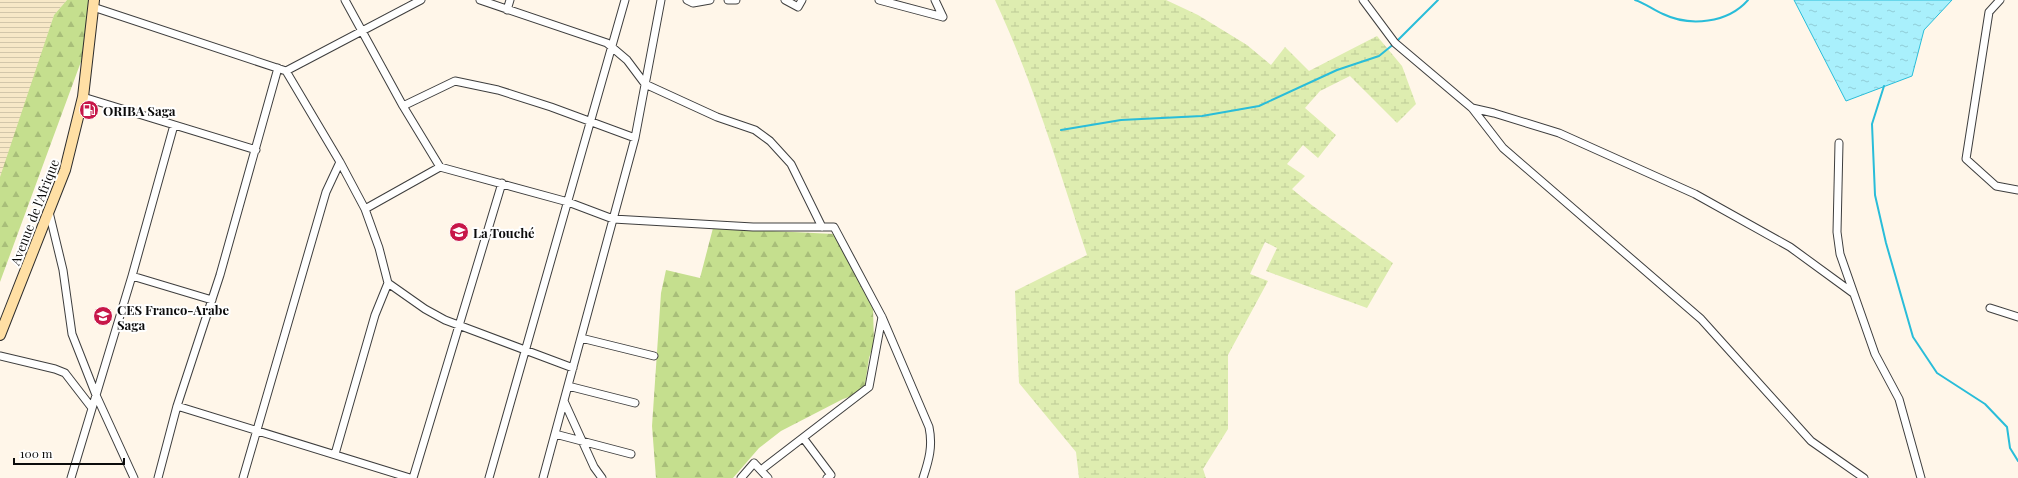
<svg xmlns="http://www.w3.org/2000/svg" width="2018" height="478" font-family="'Playfair Display',serif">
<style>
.farmland{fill:url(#farmland-rules)}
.forest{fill:url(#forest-firs)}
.wetland{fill:url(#wetland-marsh)}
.water{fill:url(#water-ripples);stroke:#29bdd9}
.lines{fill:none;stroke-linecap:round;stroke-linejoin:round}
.stream{stroke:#29bdd9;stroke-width:2}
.street-casing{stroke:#3e3e3e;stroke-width:9}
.secondary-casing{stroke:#2d2d2d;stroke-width:12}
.street{stroke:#fff;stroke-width:7}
.secondary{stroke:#ffdfa4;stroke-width:10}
.labels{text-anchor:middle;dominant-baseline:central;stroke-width:4;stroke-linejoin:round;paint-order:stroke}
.poi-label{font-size:13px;font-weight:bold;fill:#0b0b0b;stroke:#fff;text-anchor:start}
.street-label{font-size:13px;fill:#0b0b0b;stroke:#fff}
</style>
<defs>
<pattern id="farmland-rules" width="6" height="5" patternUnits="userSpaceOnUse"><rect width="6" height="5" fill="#f7e8c7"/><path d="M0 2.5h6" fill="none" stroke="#d2c6aa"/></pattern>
<pattern id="forest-firs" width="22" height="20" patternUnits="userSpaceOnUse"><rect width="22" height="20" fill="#c5df8e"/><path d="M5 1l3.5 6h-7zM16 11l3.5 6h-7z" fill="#a8be79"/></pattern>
<pattern id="wetland-marsh" width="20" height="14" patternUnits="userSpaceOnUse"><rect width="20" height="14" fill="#deedb0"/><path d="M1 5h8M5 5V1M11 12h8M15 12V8" fill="none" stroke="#bdca96"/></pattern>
<pattern id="water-ripples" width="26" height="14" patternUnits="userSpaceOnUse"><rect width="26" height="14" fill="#a9f0fc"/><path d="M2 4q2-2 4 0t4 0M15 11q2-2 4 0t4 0" fill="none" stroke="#90ccd7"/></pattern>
</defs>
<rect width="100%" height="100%" fill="#fff6e9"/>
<!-- farmland -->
<path class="farmland" d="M0,0H67L54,15L0,187Z"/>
<!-- forest -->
<path class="forest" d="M67,0H93L86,48L0,282V177L54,15Z
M713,228L834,234L873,309L874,343L869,358L865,385L852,396L843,399L781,431L759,448L733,478H656L652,426L661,293L666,270L700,278Z"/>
<!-- wetland -->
<path class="wetland" d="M995,0H1166L1198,15L1247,45L1271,65L1285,47L1309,71L1377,36L1402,66L1416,104L1397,123L1350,76L1320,91L1305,108L1336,135L1318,158L1303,145L1287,164L1305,176L1292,189L1313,206L1393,263L1367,308L1266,271L1277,248L1265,242L1250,274L1268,281L1228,355V429L1203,469L1206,478H1079L1076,452L1019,383L1015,291L1087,255C1059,170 1033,81 995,0Z"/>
<!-- water -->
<path class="water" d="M1794,0H1952L1924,30L1912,76L1846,101Z"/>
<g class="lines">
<!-- stream -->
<path class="stream" d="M1635,0C1645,3 1653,10 1663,14C1690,27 1728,23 1748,0
M1884,86L1872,124L1875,195L1886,243L1913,337L1937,373L1985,404L2007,427L2010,448L2018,461
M1061,130L1121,120L1202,116L1259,106L1337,70L1379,56L1395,43L1438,0"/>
<!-- street casing -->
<g class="street-casing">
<path id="street" d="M345,0L403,106L440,167
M480,0L607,43L627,60L645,84L717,117L755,130L770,141L791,164L822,227
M687,0L693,3L710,0
M728,0H736
M785,0L798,7L802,0
M879,0L943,17
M935,0L943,17
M1363,0L1395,43L1472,108L1503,148L1701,319L1811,441L1864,478
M2000,0L1989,12L1966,159L1996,186L2018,190
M93,7L286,71L340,162L365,209L379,248L388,283L375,315L335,454
M507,10L510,0
M286,71L421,0
M83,97L256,150
M403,106L455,81L498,90L551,107L635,138
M1472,108L1494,113L1559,133L1695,194L1790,247L1853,293
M1839,143L1837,232L1840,254L1875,354L1899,399L1921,478
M365,209L440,167L568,202L613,219L753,227H834L882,317L929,427C933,446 929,460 923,478
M49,212L63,270L72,334L96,395L134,478
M132,276L212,300
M388,283L425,309L445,320L573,368
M1990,308L2018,317
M581,338L654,356
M0,356L55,369L65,373L92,408
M568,386L635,403
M564,401L594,467L602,478
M177,406L410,478
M555,434L631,454
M804,439L831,475L827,478
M761,470L869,387L882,317
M71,478L132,276L174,125
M158,478L177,406L220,275L278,68
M243,478L326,192L340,162
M413,478L502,183
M489,478L625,0
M543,478L635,138L661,0
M741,478L754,463L768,478"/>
</g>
<!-- secondary casing -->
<g class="secondary-casing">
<path id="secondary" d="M0,335L65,170L83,97L94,0"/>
</g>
<!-- street -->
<use href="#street" class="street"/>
<!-- secondary -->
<use href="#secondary" class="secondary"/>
</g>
<!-- icons -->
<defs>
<g id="fuel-disc" transform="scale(1)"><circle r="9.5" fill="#c71749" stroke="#fff"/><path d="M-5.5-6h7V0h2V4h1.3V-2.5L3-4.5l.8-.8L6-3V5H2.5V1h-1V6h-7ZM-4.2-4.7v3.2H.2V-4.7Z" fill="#fff"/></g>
<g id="school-disc" transform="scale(1)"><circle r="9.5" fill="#c71749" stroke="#fff"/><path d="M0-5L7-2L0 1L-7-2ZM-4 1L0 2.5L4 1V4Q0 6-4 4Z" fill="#fff"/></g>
</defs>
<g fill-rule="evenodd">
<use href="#fuel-disc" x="89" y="110"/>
<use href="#school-disc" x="459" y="232"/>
<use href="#school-disc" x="103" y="316"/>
</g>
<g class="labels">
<!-- poi labels -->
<g class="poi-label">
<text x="103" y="110">ORIBA Saga</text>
<text x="473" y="232">La Touché</text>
<text x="117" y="309">CES Franco-Arabe<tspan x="117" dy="15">Saga</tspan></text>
</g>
<!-- street labels -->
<g class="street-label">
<text transform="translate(34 212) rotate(-69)">Avenue de l'Afrique</text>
</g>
</g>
<!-- scale -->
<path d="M14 458v6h110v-6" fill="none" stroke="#0b0b0b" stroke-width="2"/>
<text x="20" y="458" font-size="12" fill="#0b0b0b" stroke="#ffffff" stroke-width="3" paint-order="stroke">100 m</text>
</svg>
